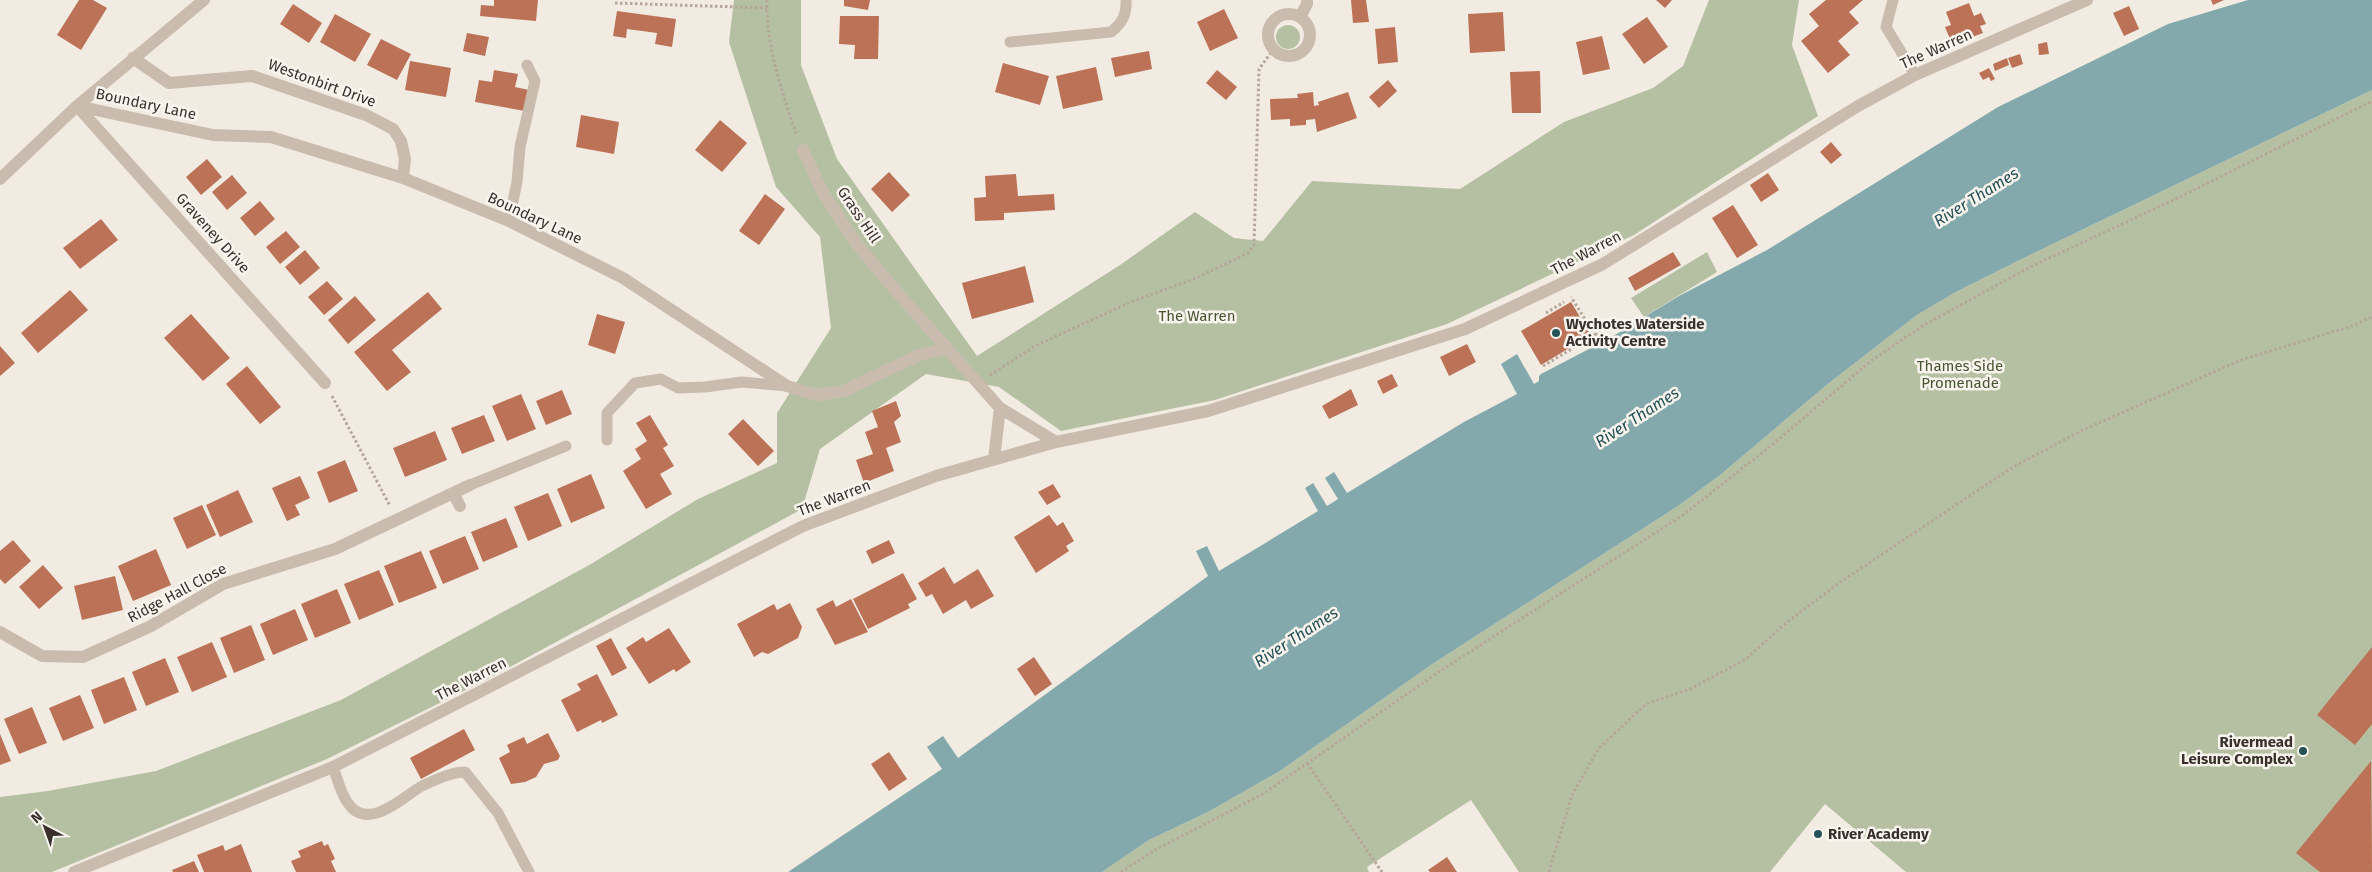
<svg xmlns="http://www.w3.org/2000/svg" width="2372" height="872" font-family="'Fira Sans',sans-serif">
<style>
.green{fill:#b5c0a3}
.water{fill:#83a9ac}
.building{fill:#bb7257}
.lines{fill:none;stroke-linecap:round;stroke-linejoin:round}
.path{stroke:#b5a699;stroke-width:3;stroke-dasharray:2.5 2.5;stroke-linecap:butt}
.lane{stroke:#c9bcaf;stroke-width:11}
.street{stroke:#c9bcaf;stroke-width:12}
.poi-dot{fill:#255257;stroke:#f9f5ee;stroke-width:2}
.labels{text-anchor:middle;dominant-baseline:central;stroke-width:5;stroke-linejoin:round;paint-order:stroke}
.street-label{font-size:15px;fill:#39302c;stroke:#f9f5ee}
.park-label{font-size:15px;fill:#475532;stroke:#f9f5ee}
.poi-label{font-size:15px;font-weight:bold;fill:#39302c;stroke:#f9f5ee;text-anchor:start}
.water-label{font-size:16px;font-style:italic;fill:#255257;stroke:#f9f5ee}
</style>
<rect width="100%" height="100%" fill="#f2ebe2"/>
<!-- green -->
<path class="green" d="M734,0H801V65L837,159L977,356L1120,265L1195,212L1234,238L1263,241L1312,181L1460,189L1564,122L1653,88L1683,66L1709,0H1799L1792,45L1818,116L1634,235L1447,324L1215,400L1061,431L999,387L926,374L820,449L802,509L486,680L327,759L52,872H0V797L48,791L156,771L341,700L591,564L698,499L777,463V413L831,328L820,237L776,187L729,42Z
M1276 37a12 12 0 1 1 24 0a12 12 0 1 1-24 0Z
M2372,90V872H1906L1825,804L1770,872H1519L1471,800L1367,867L1369,872H1102L1149,840L1208,812L1280,771L1434,663L1678,506L1719,476L1829,383L1917,315L1956,292L2026,257Z
M1707,252L1717,272L1644,317L1631,298Z"/>
<!-- water -->
<path class="water" d="M2248,0H2372V90L2026,257L1956,292L1917,315L1829,383L1719,476L1678,506L1434,663L1280,771L1208,812L1149,840L1102,872H788L942,769L927,747L943,736L958,758L1208,576L1196,551L1207,546L1219,571L1318,511L1305,488L1313,483L1327,506L1338,499L1325,478L1334,472L1347,493L1464,422L1517,394L1501,364L1517,354L1534,384L1539,381V376L1541,374L1610,338L1679,296L1767,250L1998,107L2168,24Z"/>
<!-- building -->
<path class="building" d="M79,0H93L107,8L81,50L57,35Z
M494,0H538L536,21L480,16L481,5L494,6Z
M844,0H870L868,10L844,6Z
M1351,0H1366L1369,22L1353,23Z
M1656,0H1672L1665,8Z
M1826,0H1863L1849,12L1859,23L1838,41L1850,55L1828,73L1801,41L1819,26L1809,14Z
M2211,0H2224L2213,5Z
M1969,3L1974,16L1981,13L1986,24L1980,26L1983,33L1967,39L1965,33L1950,39L1945,27L1951,25L1946,12Z
M293,4L322,23L309,43L280,24Z
M2129,6L2139,29L2124,36L2113,13Z
M1224,9L1238,38L1210,51L1197,22Z
M617,11L676,19L672,47L655,44L657,33L627,29L626,38L613,36Z
M1503,12L1505,51L1470,53L1468,14Z
M335,14L371,34L355,62L320,42Z
M840,16H879L878,59H854L855,45L839,44Z
M1647,17L1668,47L1644,64L1622,34Z
M1395,27L1398,62L1378,64L1375,29Z
M467,33L489,37L485,56L463,51Z
M1602,36L1610,69L1583,75L1576,42Z
M381,39L411,54L397,80L367,65Z
M2047,42L2049,54L2039,55L2038,44Z
M1149,51L1152,69L1115,77L1111,58Z
M2020,54L2023,64L2012,68L2008,58Z
M2007,58L2009,65L1995,71L1993,64Z
M410,61L451,68L446,97L405,90Z
M1003,63L1049,76L1040,105L995,92Z
M1096,67L1103,100L1063,109L1056,76Z
M1989,68L1995,79L1991,81L1989,77L1983,80L1979,73Z
M494,70L518,74L515,87L529,90L525,111L475,102L479,80L492,82Z
M1217,70L1237,87L1226,100L1206,83Z
M1540,71L1541,113H1512L1510,72Z
M1388,80L1397,91L1379,108L1369,97Z
M1313,92L1314,106L1319,105L1318,102L1348,92L1357,118L1317,132L1315,119L1306,120V125L1290,126V119L1271,120L1270,99L1298,98L1297,94Z
M581,115L619,122L614,154L576,147Z
M720,120L747,143L722,172L695,150Z
M1831,142L1842,155L1831,164L1820,152Z
M207,159L222,177L201,195L186,177Z
M889,172L910,195L892,212L871,189Z
M1768,173L1779,190L1761,202L1750,185Z
M1016,174L1018,196L1054,194L1055,210L1004,213V220L975,221L974,198L986,197L985,176Z
M232,175L247,193L227,210L212,192Z
M765,194L785,209L759,245L739,231Z
M260,201L275,219L255,236L240,218Z
M1733,205L1758,245L1737,258L1712,218Z
M101,219L118,240L80,269L63,248Z
M286,231L300,247L280,264L266,247Z
M305,250L320,268L300,285L285,267Z
M1673,252L1681,265L1635,291L1628,278Z
M1025,266L1034,302L972,319L962,283Z
M327,281L343,299L324,315L308,297Z
M70,290L88,310L38,353L21,333Z
M428,292L442,309L392,350L411,372L387,391L354,352Z
M355,296L376,320L348,344L328,320Z
M1571,302L1591,335L1541,365L1521,331Z
M191,314L230,358L203,381L164,338Z
M597,314L625,322L615,354L588,345Z
M1467,344L1476,362L1449,376L1440,357Z
M0,346L15,363L0,376Z
M247,366L281,407L260,424L226,384Z
M1392,374L1398,386L1383,394L1377,381Z
M1351,389L1358,405L1329,419L1322,406Z
M562,390L572,414L546,425L536,401Z
M521,394L536,429L507,441L492,406Z
M896,401L901,416L894,422L901,442L886,448L894,471L864,483L856,460L873,454L865,432L878,427L872,411Z
M484,415L495,441L462,454L451,428Z
M650,415L668,445L663,448L674,466L660,474L672,494L646,509L623,471L641,459L635,449L647,441L636,423Z
M743,419L774,451L758,466L728,434Z
M435,431L447,460L405,477L393,448Z
M345,460L358,491L329,503L317,472Z
M591,474L605,508L571,523L557,489Z
M300,476L310,498L295,505L300,515L287,521L272,488Z
M1053,484L1061,497L1047,505L1038,492Z
M238,490L253,522L220,537L206,505Z
M548,493L562,526L528,541L514,507Z
M202,505L216,535L187,549L173,518Z
M1049,515L1057,526L1063,522L1074,541L1066,546L1069,551L1036,573L1014,537Z
M506,518L518,547L483,562L471,532Z
M465,536L479,569L443,584L429,551Z
M13,540L31,561L5,584L0,579V551Z
M889,540L895,553L872,564L866,551Z
M156,549L171,585L133,601L118,566Z
M421,551L437,588L399,603L384,566Z
M43,565L63,588L39,609L19,587Z
M944,567L954,584L978,569L994,596L971,609L966,600L943,614L932,594L926,597L918,583Z
M379,570L394,605L359,620L344,584Z
M903,573L917,599L908,604L910,608L868,629L853,599Z
M115,576L123,610L82,620L74,586Z
M337,589L351,623L315,638L301,604Z
M851,599L868,632L835,645L816,609L833,600L836,607Z
M790,603L802,627L798,638L768,654L762,652L754,657L737,624L774,604L777,610Z
M295,609L308,640L273,655L260,624Z
M251,625L265,660L234,673L220,638Z
M669,628L691,662L676,672L674,669L649,684L626,648L643,637L646,642Z
M611,638L627,668L612,676L596,646Z
M212,642L227,677L192,692L177,657Z
M2372,647V724L2355,745L2317,715Z
M1034,657L1052,684L1035,696L1017,669Z
M165,658L179,692L146,706L132,672Z
M597,674L618,715L602,723L601,720L577,732L561,700L581,690L577,684Z
M124,677L137,710L104,724L91,690Z
M80,695L94,728L63,741L49,708Z
M32,707L47,743L19,754L4,719Z
M464,729L475,750L421,779L410,758Z
M548,733L560,756L558,760L544,764L536,777L525,782L511,784L499,758L510,752L507,745L524,737L527,744Z
M0,734L11,761L0,765Z
M889,752L907,779L889,791L871,764Z
M2371,761L2372,872H2320L2296,853Z
M322,841L324,846L328,844L335,859L331,861L336,872H296L291,861L301,857L298,851Z
M241,844L252,872H204L197,855L223,845L225,851Z
M1447,857L1457,872H1430L1428,870Z
M194,861L199,872H173L172,870Z"/>
<g class="lines">
<!-- path -->
<path class="path" d="M767,0C766,46 782,93 797,136
M615,3L767,8
M1546,313L1564,302
M1595,335L1611,326
M1543,366L1595,335L1571,297
M990,375L1037,345L1133,301L1194,279L1248,253L1254,245L1259,69L1273,50
M332,396L390,506
M1307,763L1382,872
M1121,872L1155,850L1263,794L1440,671L1683,515L1772,445L1871,361L1924,325L2030,267L2182,196L2372,101
M1549,872L1572,795L1599,748L1646,704L1690,689L1746,659L1787,622L1839,583L2013,467L2083,430L2241,360L2352,326L2372,317"/>
<!-- lane -->
<path class="lane" d="M1893,0L1886,27L1915,75
M1010,42L1111,32C1122,23 1127,15 1126,0
M509,221L517,182L520,147L535,81L527,65
M607,440V413L635,383L661,379L678,388L705,387L742,382L787,386
M470,485L566,446
M333,767C338,780 342,799 353,809C374,827 405,795 422,786C435,780 451,772 465,772L498,813L529,872"/>
<!-- street -->
<path class="street" d="M1268 35a21 21 0 1 1 42 0a21 21 0 1 1-42 0Z
M1300,17L1307,4V0
M133,58L169,83L252,76L366,115L393,129L401,141L405,159L403,178
M77,106L213,135L271,137L403,178L509,221L623,278L787,386L817,395L844,391L919,355L947,348
M77,106L325,383
M803,150L823,193L856,243L896,291L1000,408L1056,442
M0,179L77,106L204,0
M994,459L1000,408
M453,493L460,506
M0,632L42,656L83,657L151,626L223,584L335,549L470,485
M74,872L333,767L803,526L936,476L1056,442L1208,411L1465,329L1603,264L1858,106L1915,75L2087,0"/>
</g>
<!-- markers -->
<g class="poi-dot">
<circle cx="1556" cy="333" r="5"/>
<circle cx="2303" cy="751" r="5"/>
<circle cx="1818" cy="834" r="5"/>
</g>
<g class="labels">
<!-- street labels -->
<g class="street-label">
<text transform="translate(1936 49) rotate(-24)">The Warren</text>
<text transform="translate(322 83) rotate(20)">Westonbirt Drive</text>
<text transform="translate(146 104) rotate(12)">Boundary Lane</text>
<text transform="translate(859 215) rotate(56)">Grass Hill</text>
<text transform="translate(535 218) rotate(25)">Boundary Lane</text>
<text transform="translate(213 233) rotate(48)">Graveney Drive</text>
<text transform="translate(1586 253) rotate(-28)">The Warren</text>
<text transform="translate(834 498) rotate(-21)">The Warren</text>
<text transform="translate(177 593) rotate(-28)">Ridge Hall Close</text>
<text transform="translate(471 679) rotate(-27)">The Warren</text>
</g>
<!-- park labels -->
<g class="park-label">
<text x="1197" y="316">The Warren</text>
<text x="1960" y="366">Thames Side<tspan x="1960" dy="17">Promenade</tspan></text>
</g>
<!-- poi labels -->
<g class="poi-label">
<text x="1566" y="324">Wychotes Waterside<tspan x="1566" dy="17">Activity Centre</tspan></text>
<text x="2293" y="742" text-anchor="end">Rivermead<tspan x="2293" dy="17">Leisure Complex</tspan></text>
<text x="1828" y="834">River Academy</text>
</g>
<!-- water labels -->
<g class="water-label">
<text transform="translate(1976 197) rotate(-32)">River Thames</text>
<text transform="translate(1637 417) rotate(-33)">River Thames</text>
<text transform="translate(1296 637) rotate(-33)">River Thames</text>
</g>
</g>
<!-- north arrow -->
<g transform="translate(45 827) rotate(319)" stroke="#f9f5ee" stroke-width="4" paint-order="stroke">
<path d="M0-4L9 19L0 12L-9 19Z" fill="#39302c"/>
<text y="-8" font-size="14" font-weight="bold" text-anchor="middle" fill="#39302c">N</text>
</g>
</svg>
